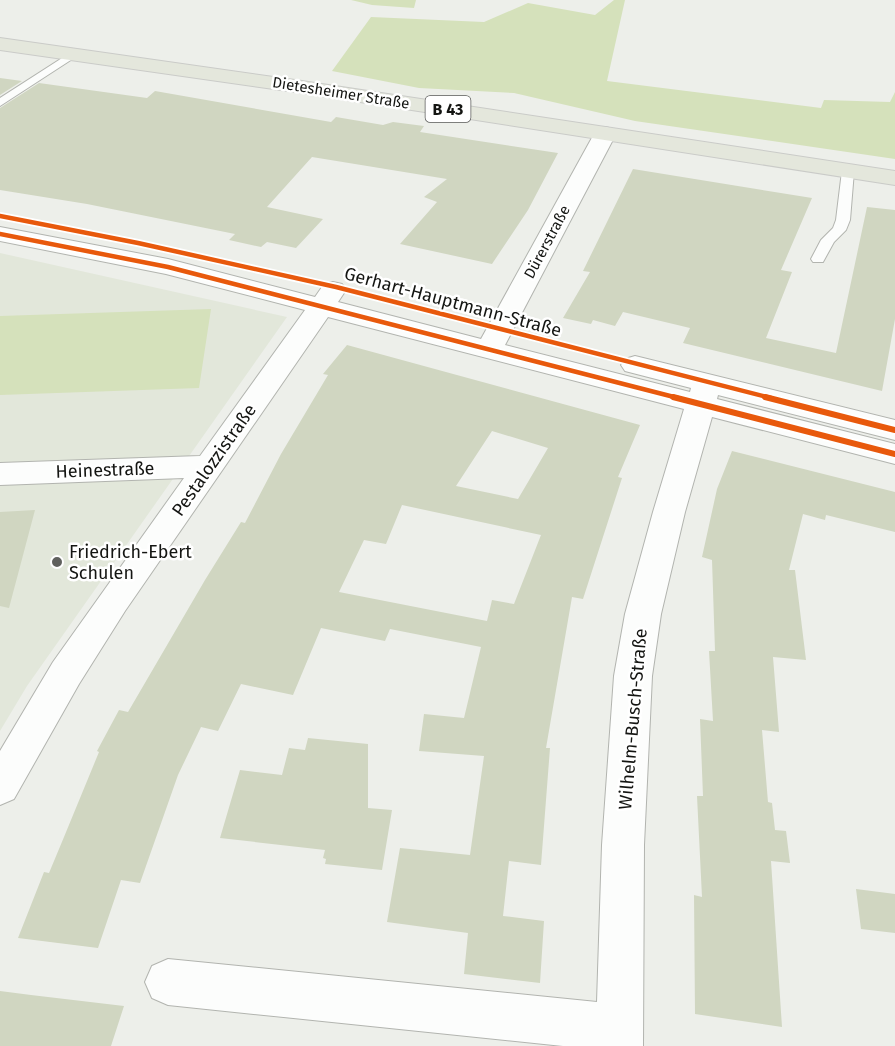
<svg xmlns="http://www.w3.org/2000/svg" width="895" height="1046" font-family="'Fira Sans',sans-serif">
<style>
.built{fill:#e2e7da}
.green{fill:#d5e1bb}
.building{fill:#d0d6c1;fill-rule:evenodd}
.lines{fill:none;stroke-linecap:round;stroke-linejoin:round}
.lane-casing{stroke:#b2b4af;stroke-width:2}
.street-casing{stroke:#b2b4af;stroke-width:2}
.primary-casing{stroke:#cacbc8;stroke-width:2}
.lane{fill:#fcfdfc;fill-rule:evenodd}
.street{fill:#fcfdfc;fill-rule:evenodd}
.primary{fill:#e4e7dc;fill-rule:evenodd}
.cycleway-far1-casing{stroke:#fff;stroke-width:8}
.cycleway-casing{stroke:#fff;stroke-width:10}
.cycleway-far1{stroke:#e8590c;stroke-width:4.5}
.cycleway{stroke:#e8590c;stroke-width:6}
.poi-dot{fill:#60615e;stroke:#fff;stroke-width:2}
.labels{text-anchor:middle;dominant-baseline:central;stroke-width:5;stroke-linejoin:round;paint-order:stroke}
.far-street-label{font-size:15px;fill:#141512;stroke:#fff}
.shield{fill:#fff;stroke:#5a5b59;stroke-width:1.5}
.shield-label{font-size:16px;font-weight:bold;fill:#141512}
.street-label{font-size:18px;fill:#141512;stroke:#fff}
.poi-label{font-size:18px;fill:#141512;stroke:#fff;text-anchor:start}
</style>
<rect width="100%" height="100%" fill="#edefea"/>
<!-- built -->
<path class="built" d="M0,253L287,317L27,686L0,731Z"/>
<!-- green -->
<path class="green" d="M351,0H416L414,8L372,5Z
M614,0H625L607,81L821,108L824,100L890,102L895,92V159L635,121L514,93L419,88L332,71L371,17L484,22L528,3L595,15Z
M211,309L199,388L0,395V316Z"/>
<!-- building -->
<path class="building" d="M0,78L22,81L0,95Z
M39,83L147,98L155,91L331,122L336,117L383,125L393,122L424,126L420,132L558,153L528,210L492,264L400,244L437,202L424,197L447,179L312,157L267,207L323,219L296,248L267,242L261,247L229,240L235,234L87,204L0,190V108Z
M633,169L812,198L781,270L792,272L766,338L836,353L867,207L895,210V319L882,391L683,343L690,328L623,312L615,326L593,320L591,324L563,318L590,272L583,271Z
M347,345L640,425L618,477L622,478L583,599L572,597L546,748H550L541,865L509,861L503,916L544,921L540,983L464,974L468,933L387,922L400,848L470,855L484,756L419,751L424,714L464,718L481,647L390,629L385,641L321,628L293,695L241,684L218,731L201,727L178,775L140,883L121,880L98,948L18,938L44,872L49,873L64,837L99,752L97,751L119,710L128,712L205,580L241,522L245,523L281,454L328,375L323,374ZM492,431L548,448L518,499L456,486ZM402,505L541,535L514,604L492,600L487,621L339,592L364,540L386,544Z
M732,451L895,492V532L826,515L825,520L803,514L789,570H795L806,660L773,657L779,732L762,730L768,802L772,803L775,830L786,831L790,863L771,861L782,1027L695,1014L694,895L702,897L697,796H703L700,719L713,721L709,651H715L712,560L702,557L717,489Z
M35,510L9,608L0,606V512Z
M308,738L368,744V808L392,810L382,870L325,864L326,859L323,858L325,850L220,838L240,770L282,775L289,748L305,750Z
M856,889L895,894V933L861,929Z
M0,991L31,995L124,1006L111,1046H0Z"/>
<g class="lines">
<!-- lane casing -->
<g class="lane-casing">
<path id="lane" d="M73,51L77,52V56L0,106V98Z
M848,167L854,171L850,220L846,230L834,242L823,262H813L811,259L821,240L833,228L836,220L842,171Z"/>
</g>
<!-- street casing -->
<g class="street-casing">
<path id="street" d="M605,127L613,129L616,134L505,345L690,392L691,388L625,371L621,365L625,359L635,356L895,420V440L718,395L717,399L895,444V464L712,417L685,512L661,614L652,676L644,845L643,1046H563L168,1005L152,998L145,982L152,966L168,959L597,1002L602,845L614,676L625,614L653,512L684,409L328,317L125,611L79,684L14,799L0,805V751L53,662L184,478L0,485V463L200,456L305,310L166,274L0,241V227L168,259L315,297L324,284L333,282L342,284L346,290L338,302L481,339L594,134L597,129Z"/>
</g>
<!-- primary casing -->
<g class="primary-casing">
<path id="primary" d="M0,38L302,81L895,171V185L302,93L0,50Z"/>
</g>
<!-- lane -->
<use href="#lane" class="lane"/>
<!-- street -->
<use href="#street" class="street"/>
<!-- primary -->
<use href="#primary" class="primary"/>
<!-- cycleway-far1 casing -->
<g class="cycleway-far1-casing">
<path id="cycleway-far1" d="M0,216L138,243L336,287L771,398
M0,234L168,267L678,398"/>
</g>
<!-- cycleway casing -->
<g class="cycleway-casing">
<path id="cycleway" d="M673,397L895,454
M765,397L895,430"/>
</g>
<!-- cycleway-far1 -->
<use href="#cycleway-far1" class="cycleway-far1"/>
<!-- cycleway -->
<use href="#cycleway" class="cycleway"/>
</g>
<!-- markers -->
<circle class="poi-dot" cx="57" cy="562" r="6"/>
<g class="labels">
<!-- far-street labels -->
<g class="far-street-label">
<text transform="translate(341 93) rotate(9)">Dietesheimer Straße</text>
<text transform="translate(547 242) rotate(-62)">Dürerstraße</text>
</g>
<!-- shield labels -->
<rect class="shield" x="425.5" y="96" width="45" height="26" rx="4.5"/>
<g class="shield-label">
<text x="448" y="109">B 43</text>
</g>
<!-- street labels -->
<g class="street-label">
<text transform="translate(453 302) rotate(15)">Gerhart-Hauptmann-Straße</text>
<text transform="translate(214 460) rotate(-55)">Pestalozzistraße</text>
<text transform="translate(105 470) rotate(-2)">Heinestraße</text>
<text transform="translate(633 719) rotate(-85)">Wilhelm-Busch-Straße</text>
</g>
<!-- poi labels -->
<g class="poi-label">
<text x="69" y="552">Friedrich-Ebert<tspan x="69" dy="21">Schulen</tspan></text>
</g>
</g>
</svg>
